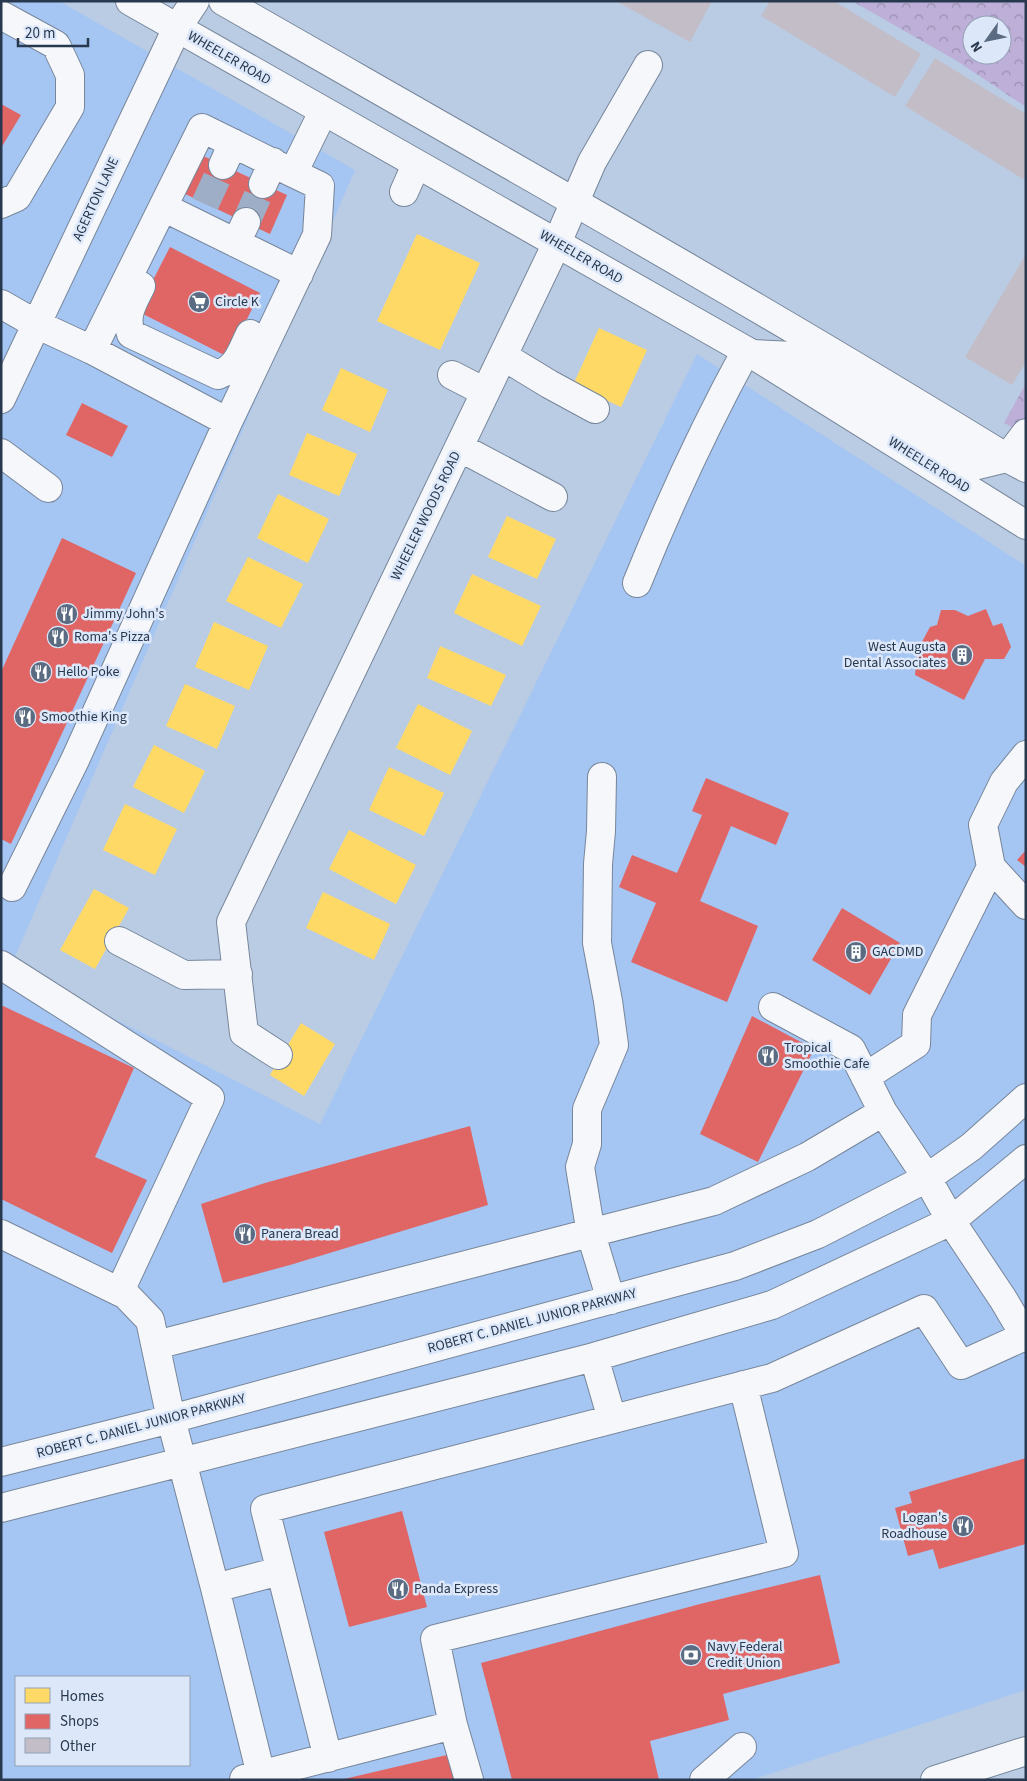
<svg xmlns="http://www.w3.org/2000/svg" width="1027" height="1781" font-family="'Source Sans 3',sans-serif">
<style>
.built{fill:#a5c5f2;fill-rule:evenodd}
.park{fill:url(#park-crowns);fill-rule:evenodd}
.homes{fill:#ffd966}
.shops{fill:#e06666}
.building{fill:#c3bdc8}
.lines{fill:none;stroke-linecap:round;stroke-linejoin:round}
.minor-tunnel{stroke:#9daec6;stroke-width:28;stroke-dasharray:28 14;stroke-linecap:butt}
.minor-casing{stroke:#77869a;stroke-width:30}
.major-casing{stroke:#77869a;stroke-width:30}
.highway-casing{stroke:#77869a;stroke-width:30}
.minor{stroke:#f5f7fb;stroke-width:28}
.major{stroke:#f5f7fb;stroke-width:28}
.highway{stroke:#f5f7fb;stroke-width:28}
.labels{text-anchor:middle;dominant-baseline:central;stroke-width:5;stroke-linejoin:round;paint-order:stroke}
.street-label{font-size:14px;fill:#28384e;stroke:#dce8f9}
.poi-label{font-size:14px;fill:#28384e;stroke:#dce8f9;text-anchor:start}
</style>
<defs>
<pattern id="park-crowns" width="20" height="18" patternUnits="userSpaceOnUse" patternTransform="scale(1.25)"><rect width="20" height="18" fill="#bdafd8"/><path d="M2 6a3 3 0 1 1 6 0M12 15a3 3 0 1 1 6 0" fill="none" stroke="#9a8fb1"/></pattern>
</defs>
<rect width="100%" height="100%" fill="#bacce4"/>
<!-- built -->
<path class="built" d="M1,1H59L355,170L11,966L320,1124L697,354L1026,566V1690L751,1780H1ZM16,1677H189V1765H16Z"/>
<!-- park -->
<path class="park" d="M852,1H1026V107L957,61ZM972,25H1002V55H972Z
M1026,383V434L1004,423Z"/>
<!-- homes -->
<path class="homes" d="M417,234L480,263L440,350L377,321Z
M599,328L647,350L621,407L573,385Z
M341,368L388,390L370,432L322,410Z
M307,433L357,454L339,496L289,475Z
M278,494L329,519L308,563L257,538Z
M507,516L556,539L537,579L488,557Z
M248,557L303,584L281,628L226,601Z
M472,574L541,606L522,646L454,613Z
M214,622L268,646L249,690L195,667Z
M440,646L506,675L491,706L427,678Z
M185,684L235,706L217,749L166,726Z
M418,704L472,731L450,775L396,748Z
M154,745L205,771L184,813L133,787Z
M389,767L444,793L424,836L369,810Z
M125,804L177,829L155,875L103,850Z
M349,830L416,865L396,904L329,869Z
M94,889L129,908L95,969L60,950Z
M323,892L390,924L374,960L306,928Z
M301,1023L335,1044L304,1096L270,1075Z"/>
<!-- shops -->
<path class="shops" d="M1,104L21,115L1,148Z
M199,154L287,195L270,234L181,192Z
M170,247L260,293L228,357L137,311Z
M82,403L128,426L112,457L66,435Z
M62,538L136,573L11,844L1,839V672Z
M986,609L993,626L1002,623L1011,647L1004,659H985L964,700L915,675L917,651L930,627L937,625L941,610H955L968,616Z
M706,778L789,813L776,845L731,826L700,901L758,926L727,1002L631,962L656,903L619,887L632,855L677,873L702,815L692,811Z
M1026,850V867L1017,860Z
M842,908L900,943L870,995L812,960Z
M1,1005L134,1068L95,1157L147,1180L112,1253L1,1199Z
M752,1016L814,1049L758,1162L700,1134Z
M470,1126L488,1205L290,1265L223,1283L201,1204L265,1183Z
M1026,1458V1544L939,1569L933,1549L908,1556L895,1508L912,1503L909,1492Z
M402,1511L427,1607L349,1627L324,1532Z
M820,1575L840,1663L723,1694L729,1720L650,1741L659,1780H512L481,1663L700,1604Z
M451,1754L456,1780H344V1779Z"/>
<!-- building -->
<path class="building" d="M616,1H712L690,42Z
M770,1H834L921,54L895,97L761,16Z
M935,58L1026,114V181L905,106Z
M1026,254V362L1012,385L965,357Z"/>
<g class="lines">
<!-- minor-tunnel -->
<path class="minor-tunnel" d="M205,204L223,165
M246,222L263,184"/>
<!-- minor casing -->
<g class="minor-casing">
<path id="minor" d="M1,15L56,45L70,75V107L17,197L1,204
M223,165L233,143
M293,173L320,186L317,235L228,422L92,350L202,128L293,173L323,112
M263,184L273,162
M404,192L416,165
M163,207L299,274
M236,243L246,222
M141,286C133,303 124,315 131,334L218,375C238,367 241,352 250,334
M1,304L36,324L92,350
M752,354L795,356L970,467L1007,458L1026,433
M503,356L549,384L595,409
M452,375L485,392
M1,399L177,28L195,1
M459,447L553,497
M1,453L48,488
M637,583C669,504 705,426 746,351
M602,777L601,831L598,864L597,943L608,1001L614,1045L587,1109V1144L580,1167L591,1234L611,1300
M991,867L983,825L1004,782L1026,755
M12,887L75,760L228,422
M119,941L184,975L238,974
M1,965L210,1098L120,1291
M773,1007L851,1049L883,1112L927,1178L951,1221L1003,1299L1026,1338
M278,1055L244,1033L231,922L557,243L592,162L648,65
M865,1077L916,1044L917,1015L991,867L1026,905
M1,1234L126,1295L150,1320L171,1419L215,1588
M156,1345L714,1201L807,1157L883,1112
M594,1357L612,1419
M1,1462L171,1419L735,1266L818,1234L927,1178L971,1147L1026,1098
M1,1508L594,1357L772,1305L951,1221L1026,1159
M328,1758L265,1509L772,1378L924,1309L961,1365L1025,1336
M261,1775L215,1588L280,1571
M244,1779L453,1725
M469,1780L453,1725L435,1639L784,1553L743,1385
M704,1780L742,1747"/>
</g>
<!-- major casing -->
<g class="major-casing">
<path id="major" d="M130,1L752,354L1026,525
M223,1C485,151 749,299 1007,458L1026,468"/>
</g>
<!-- highway casing -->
<g class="highway-casing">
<path id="highway" d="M935,1780L1026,1751"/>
</g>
<!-- minor -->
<use href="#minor" class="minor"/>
<!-- major -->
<use href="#major" class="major"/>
<!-- highway -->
<use href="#highway" class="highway"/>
</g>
<!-- icons -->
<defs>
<g id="supermarket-disc" transform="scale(1.125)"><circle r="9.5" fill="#5b6c82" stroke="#dce8f9"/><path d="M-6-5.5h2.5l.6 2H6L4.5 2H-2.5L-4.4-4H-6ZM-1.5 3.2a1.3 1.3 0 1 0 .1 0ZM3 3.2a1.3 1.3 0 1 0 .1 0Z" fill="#fff"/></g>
<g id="restaurant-disc" transform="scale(1.125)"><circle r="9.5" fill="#5b6c82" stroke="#dce8f9"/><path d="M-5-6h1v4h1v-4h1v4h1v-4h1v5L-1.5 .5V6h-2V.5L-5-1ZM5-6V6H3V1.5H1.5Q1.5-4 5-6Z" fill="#fff"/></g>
<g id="building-disc" transform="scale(1.125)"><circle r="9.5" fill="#5b6c82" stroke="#dce8f9"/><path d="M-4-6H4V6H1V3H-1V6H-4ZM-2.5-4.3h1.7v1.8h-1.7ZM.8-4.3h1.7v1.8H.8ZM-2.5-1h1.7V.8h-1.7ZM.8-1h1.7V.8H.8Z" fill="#fff"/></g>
<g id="bank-disc" transform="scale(1.125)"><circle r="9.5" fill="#5b6c82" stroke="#dce8f9"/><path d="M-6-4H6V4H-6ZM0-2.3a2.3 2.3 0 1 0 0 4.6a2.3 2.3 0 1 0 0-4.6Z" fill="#fff"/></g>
</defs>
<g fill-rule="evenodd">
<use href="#supermarket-disc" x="199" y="302"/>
<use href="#restaurant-disc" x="67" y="614"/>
<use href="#restaurant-disc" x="58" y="637"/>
<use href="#building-disc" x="962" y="655"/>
<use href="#restaurant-disc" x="41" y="672"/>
<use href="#restaurant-disc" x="25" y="717"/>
<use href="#building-disc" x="856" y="952"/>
<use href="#restaurant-disc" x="768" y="1056"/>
<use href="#restaurant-disc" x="245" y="1234"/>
<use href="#restaurant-disc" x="963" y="1526"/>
<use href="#restaurant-disc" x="398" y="1589"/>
<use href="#bank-disc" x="691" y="1655"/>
</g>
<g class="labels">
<!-- street labels -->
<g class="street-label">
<text transform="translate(229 58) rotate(30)">WHEELER ROAD</text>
<text transform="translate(96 199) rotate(-65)">AGERTON LANE</text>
<text transform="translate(581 257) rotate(30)">WHEELER ROAD</text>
<text transform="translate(929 465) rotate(32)">WHEELER ROAD</text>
<text transform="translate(426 516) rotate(-64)">WHEELER WOODS ROAD</text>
<text transform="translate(532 1321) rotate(-15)">ROBERT C. DANIEL JUNIOR PARKWAY</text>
<text transform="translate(141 1426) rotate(-15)">ROBERT C. DANIEL JUNIOR PARKWAY</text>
</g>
<!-- poi labels -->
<g class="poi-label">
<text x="215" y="302">Circle K</text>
<text x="83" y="614">Jimmy John's</text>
<text x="74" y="637">Roma's Pizza</text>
<text x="946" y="647" text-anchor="end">West Augusta<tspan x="946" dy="16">Dental Associates</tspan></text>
<text x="57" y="672">Hello Poke</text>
<text x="41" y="717">Smoothie King</text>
<text x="872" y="952">GACDMD</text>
<text x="784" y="1048">Tropical<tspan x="784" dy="16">Smoothie Cafe</tspan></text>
<text x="261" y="1234">Panera Bread</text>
<text x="947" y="1518" text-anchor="end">Logan's<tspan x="947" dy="16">Roadhouse</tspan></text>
<text x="414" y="1589">Panda Express</text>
<text x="707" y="1647">Navy Federal<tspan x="707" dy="16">Credit Union</tspan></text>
</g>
</g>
<!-- border -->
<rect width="1027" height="1781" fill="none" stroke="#28384e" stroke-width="5"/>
<!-- legend -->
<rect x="15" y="1676" width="175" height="90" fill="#dce8f9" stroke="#94a2b5"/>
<rect x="25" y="1688" width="25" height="15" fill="#ffd966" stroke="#94a2b5"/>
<text x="60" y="1701" font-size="15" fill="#28384e">Homes</text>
<rect x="25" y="1714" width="25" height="15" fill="#e06666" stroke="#94a2b5"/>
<text x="60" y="1726" font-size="15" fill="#28384e">Shops</text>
<rect x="25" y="1738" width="25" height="15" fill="#c3bdc8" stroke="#94a2b5"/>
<text x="60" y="1751" font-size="15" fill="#28384e">Other</text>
<!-- north arrow -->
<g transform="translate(987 40) rotate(237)"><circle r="24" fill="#dce8f9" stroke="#94a2b5"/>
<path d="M0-4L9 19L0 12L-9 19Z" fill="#5b6c82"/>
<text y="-8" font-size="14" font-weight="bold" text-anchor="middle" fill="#28384e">N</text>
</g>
<!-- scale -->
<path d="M18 38v8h70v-8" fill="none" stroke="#28384e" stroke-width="2.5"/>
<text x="25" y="38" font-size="15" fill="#28384e" stroke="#dce8f9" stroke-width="4" paint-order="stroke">20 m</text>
</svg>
